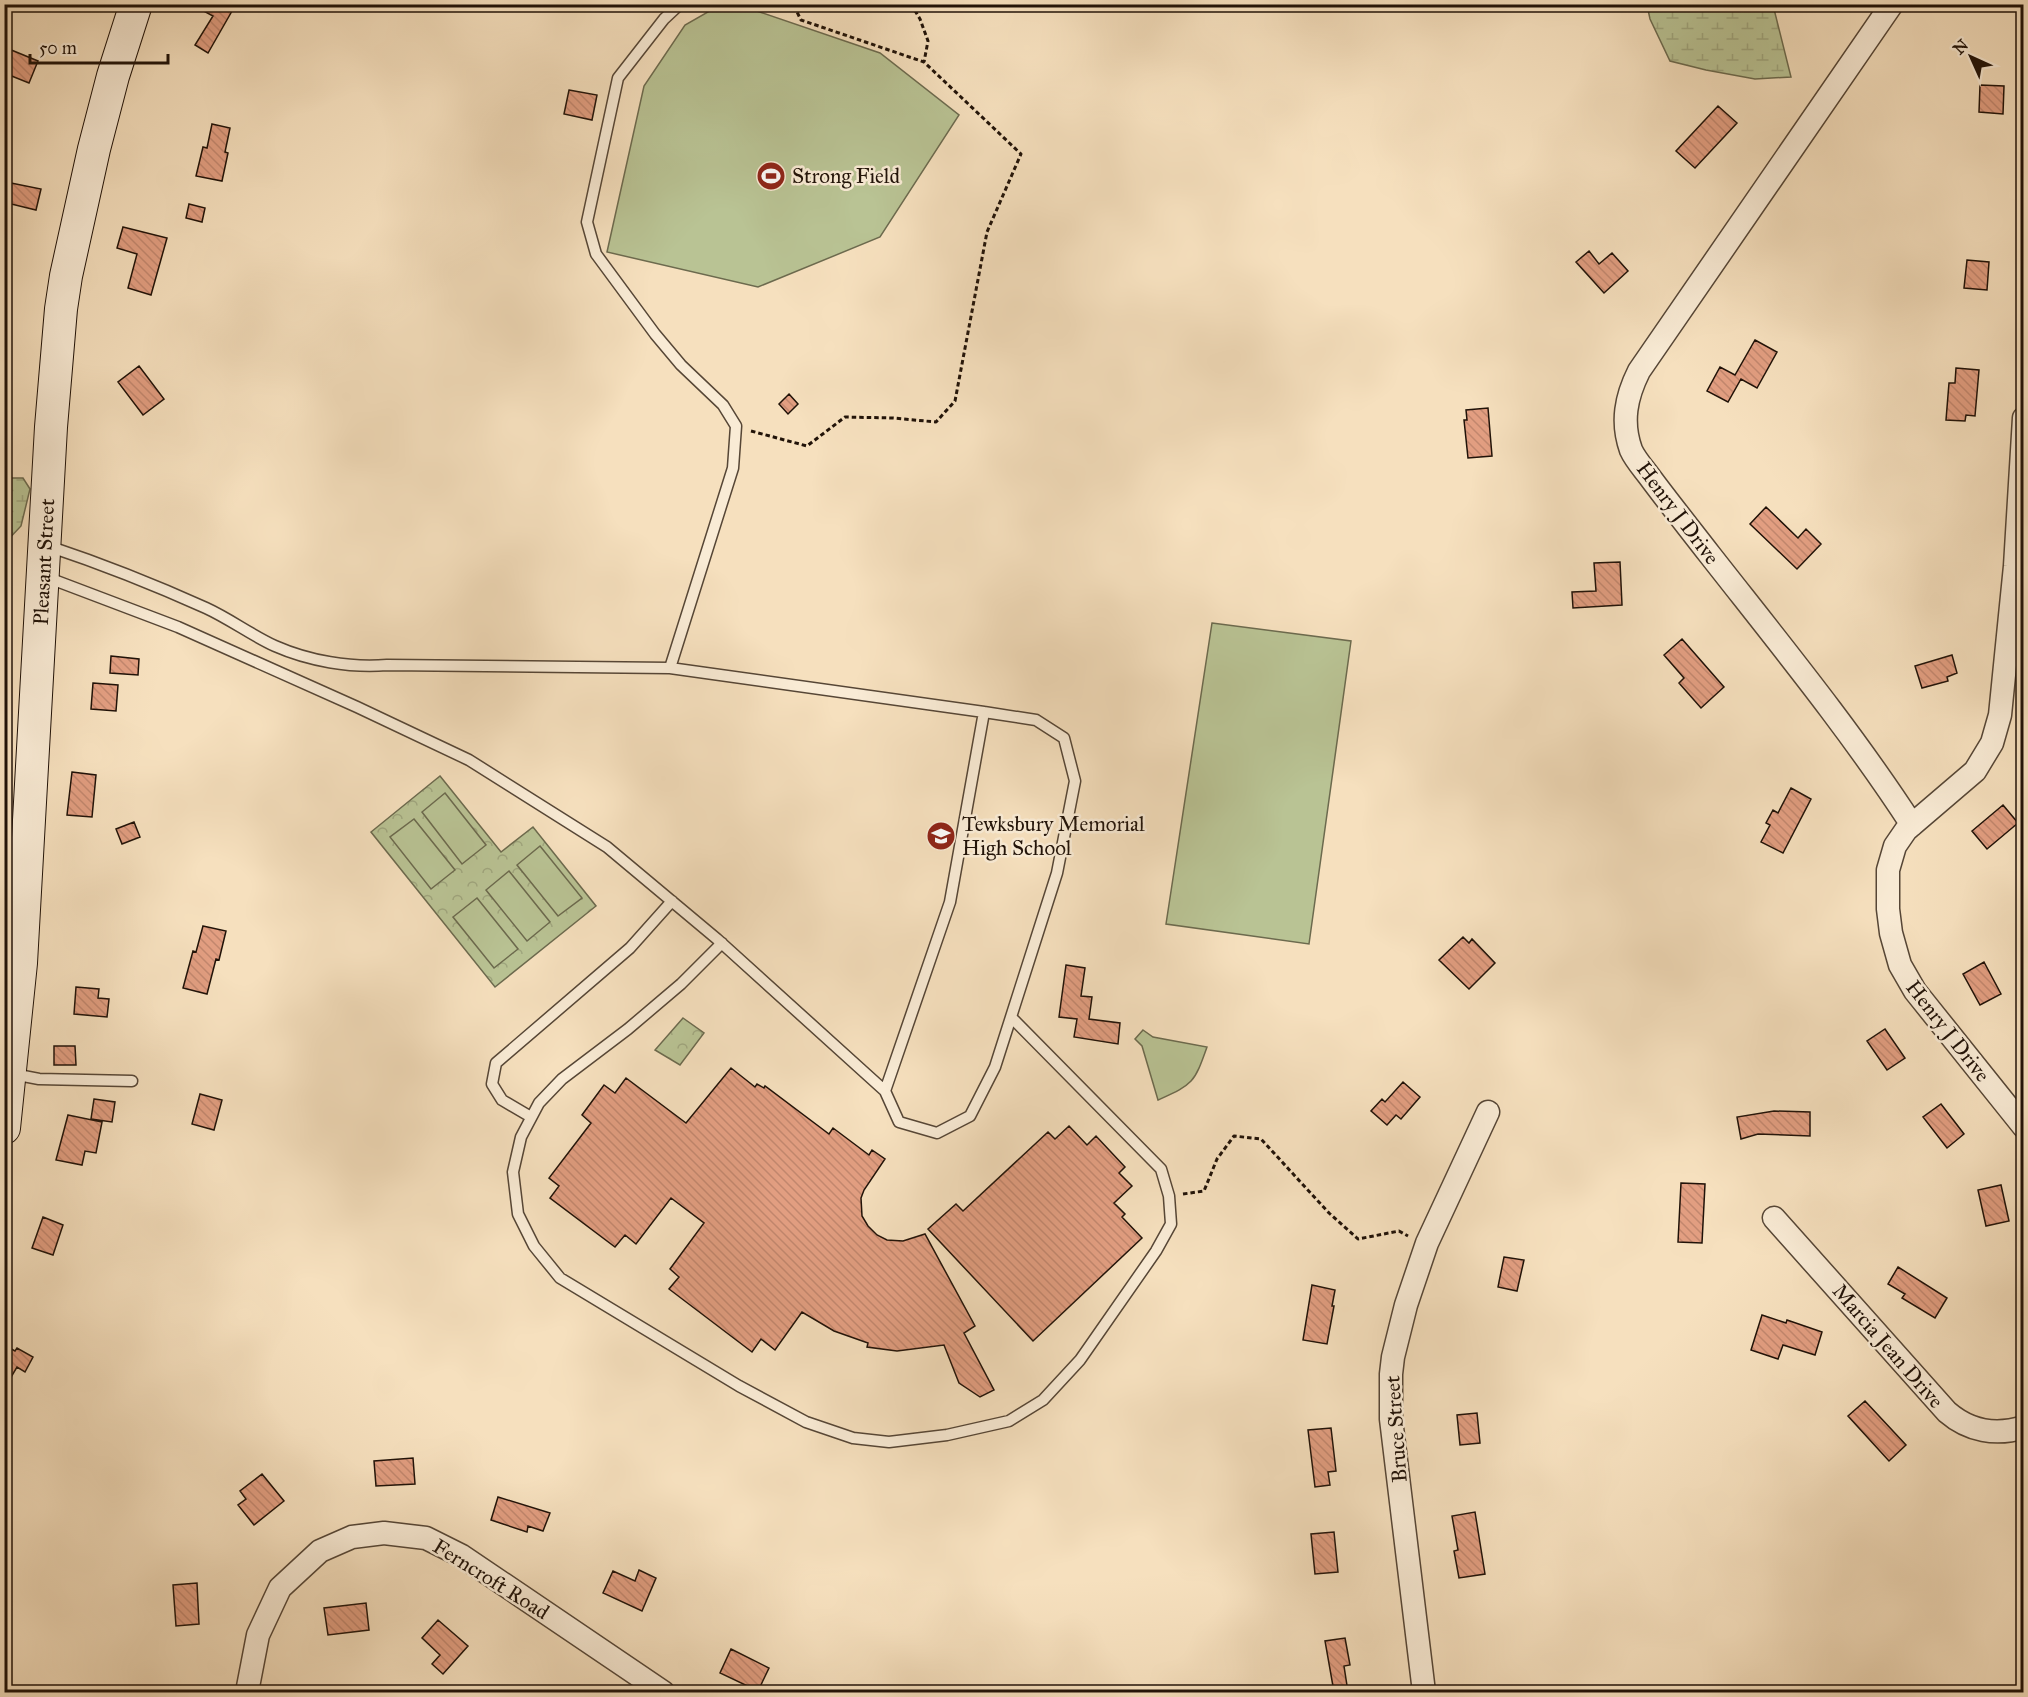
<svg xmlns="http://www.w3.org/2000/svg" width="2028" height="1697" font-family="'IM FELL Great Primer',serif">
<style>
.wetland{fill:url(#wetland-marsh);stroke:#6c6a4e;stroke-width:1.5}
.park{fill:url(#park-crowns);stroke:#6c6a4e;stroke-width:1.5}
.garden{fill:#b9c394;stroke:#6c6a4e;stroke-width:1.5}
.building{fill:url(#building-back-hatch);stroke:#201208;stroke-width:1.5}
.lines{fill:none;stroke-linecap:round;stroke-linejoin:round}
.service-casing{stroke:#564636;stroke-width:13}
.minor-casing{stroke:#564636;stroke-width:25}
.secondary-casing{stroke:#201208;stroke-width:34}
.path{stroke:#201208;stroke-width:3;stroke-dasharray:4.5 3;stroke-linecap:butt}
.service{stroke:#f9ebd5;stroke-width:10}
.minor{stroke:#f9ebd5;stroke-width:22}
.secondary{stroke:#f9ebd5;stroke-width:32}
.labels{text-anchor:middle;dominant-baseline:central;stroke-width:5;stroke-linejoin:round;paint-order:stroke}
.poi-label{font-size:21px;fill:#201208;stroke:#f9ebd5;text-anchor:start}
.street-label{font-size:21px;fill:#201208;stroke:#f9ebd5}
</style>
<defs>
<pattern id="wetland-marsh" width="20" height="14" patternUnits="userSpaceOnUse" patternTransform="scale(1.5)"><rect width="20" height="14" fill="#b9c394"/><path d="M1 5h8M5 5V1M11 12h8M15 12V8" fill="none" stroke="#9fa67e"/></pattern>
<pattern id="park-crowns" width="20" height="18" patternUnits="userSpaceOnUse" patternTransform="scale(1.5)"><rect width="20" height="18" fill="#b9c394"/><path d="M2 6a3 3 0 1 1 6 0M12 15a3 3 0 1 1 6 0" fill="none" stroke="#9fa67e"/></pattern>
<pattern id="building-back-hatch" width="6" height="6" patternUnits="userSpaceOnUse" patternTransform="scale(1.5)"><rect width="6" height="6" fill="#e29e81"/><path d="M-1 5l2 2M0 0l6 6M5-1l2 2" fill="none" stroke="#c2876e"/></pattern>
</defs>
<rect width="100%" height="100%" fill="#f6e0be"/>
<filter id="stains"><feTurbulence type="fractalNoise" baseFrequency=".00333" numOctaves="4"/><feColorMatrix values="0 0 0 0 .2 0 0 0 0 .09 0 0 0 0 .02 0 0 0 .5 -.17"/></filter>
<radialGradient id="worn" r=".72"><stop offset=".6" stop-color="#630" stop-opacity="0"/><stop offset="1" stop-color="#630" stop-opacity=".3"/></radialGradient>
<!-- wetland -->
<path class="wetland" d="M1647,5H1773L1791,77L1755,79L1706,70L1670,61L1650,19Z
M4,478H23L30,489L21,526L6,542Z"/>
<!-- park -->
<path class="park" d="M440,776L501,852L533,827L596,906L495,987L371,832Z
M683,1018L704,1033L680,1065L655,1050Z"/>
<!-- garden -->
<path class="garden" d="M720,5H739L880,53L959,115L880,237L758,287L607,252L644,86L685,25Z
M1212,623L1351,641L1309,944L1166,924Z
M445,793L486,845L462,864L422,812Z
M414,819L455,870L431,889L390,837Z
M540,846L582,898L558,916L517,865Z
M509,871L550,922L527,941L486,890Z
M477,898L518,949L494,968L453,917Z
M1143,1030L1153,1037L1207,1047C1194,1084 1193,1084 1158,1100L1142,1046L1135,1039Z"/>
<!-- building -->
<path class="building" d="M191,4H236L208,53L195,45L213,16Z
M4,47L38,61L29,83L4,73Z
M1980,85L2004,86L2003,114L1979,112Z
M569,90L597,95L592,120L564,114Z
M1718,106L1737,123L1695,168L1676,151Z
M212,124L230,128L225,152L228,153L222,181L196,176L203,147L207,148Z
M11,183L41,189L36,210L7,203Z
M189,204L205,208L202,222L186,218Z
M123,227L167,238L151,295L128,288L137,254L117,248Z
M1589,251L1599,264L1612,253L1628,271L1604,293L1576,262Z
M1967,260L1989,262L1987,290L1964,288Z
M1755,340L1777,352L1757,388L1741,379L1728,402L1707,391L1720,367L1735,375Z
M139,366L164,399L143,415L118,382Z
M1956,368L1979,370L1975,416L1966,415L1965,421L1946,420L1949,383H1955Z
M789,394L798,404L788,414L779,404Z
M1488,408L1492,456L1468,458L1464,420H1467L1466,410Z
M1766,507L1798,538L1806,529L1821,544L1797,569L1750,524Z
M1620,562L1622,605L1573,608L1572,592L1596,591L1594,563Z
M1682,639L1724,687L1701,708L1679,683L1684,678L1664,655Z
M1952,655L1957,673L1947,677L1948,681L1922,688L1915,666Z
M111,656L139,659L138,675L110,673Z
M93,683L118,685L116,711L91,709Z
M72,772L96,775L92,817L67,815Z
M1791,788L1811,799L1783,853L1761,842L1770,825L1766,823L1773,810L1778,813Z
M2003,805L2018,823L1987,849L1972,831Z
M134,822L140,837L122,844L116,829Z
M203,926L226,931L219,960L216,959L207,994L183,988L193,951L196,952Z
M1463,937L1469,943L1472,939L1495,963L1469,989L1439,960Z
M1984,962L2001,994L1980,1005L1963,974Z
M1066,965L1085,968L1081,996L1092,997L1089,1019L1120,1023L1118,1044L1074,1037L1077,1019L1059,1017Z
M76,987L99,989L98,998L109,999L107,1017L74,1014Z
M1885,1029L1905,1058L1887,1070L1867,1041Z
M54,1046H75L76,1065H54Z
M731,1068L755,1087L757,1084L764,1088L765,1086L829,1134L833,1128L869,1155L872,1150L885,1159L864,1190L861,1198L862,1216L868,1226L877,1235L887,1240L903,1241L925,1234L975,1326L964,1333L994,1390L980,1397L959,1383L944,1345L897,1351L867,1347L868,1343L834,1331L802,1312L775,1350L761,1339L752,1352L669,1289L679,1277L670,1269L704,1223L671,1198L636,1244L625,1235L615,1247L550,1198L559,1186L549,1178L591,1123L582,1115L604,1085L615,1093L626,1078L686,1123Z
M1403,1082L1420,1097L1401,1119L1396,1115L1387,1125L1371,1111L1382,1099L1385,1102Z
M200,1094L222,1100L214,1130L192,1124Z
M94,1099L115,1102L112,1122L91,1119Z
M1941,1104L1964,1134L1947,1148L1923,1117Z
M1774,1111L1810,1112V1136L1758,1134L1741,1139L1737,1117Z
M68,1115L102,1122L96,1153L85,1151L82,1165L56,1160Z
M1069,1126L1087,1145L1096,1136L1125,1167L1119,1173L1132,1186L1114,1203L1125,1214L1122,1217L1142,1238L1033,1341L928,1229L956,1204L963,1211L1048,1132L1055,1139Z
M1681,1183L1705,1184L1702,1243L1678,1242Z
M2001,1185L2009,1221L1986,1226L1978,1190Z
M43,1217L63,1225L53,1255L32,1248Z
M1504,1257L1524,1260L1517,1291L1498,1287Z
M1898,1267L1947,1298L1935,1318L1902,1298L1905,1294L1888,1284Z
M1312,1285L1335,1290L1332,1306H1334L1327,1344L1303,1340Z
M1762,1315L1786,1323L1787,1320L1822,1332L1815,1355L1783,1345L1778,1359L1751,1350Z
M4,1345L15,1351L17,1348L33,1357L25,1372L17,1367L4,1389Z
M1865,1401L1906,1445L1889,1461L1848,1416Z
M1477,1413L1480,1443L1460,1445L1457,1415Z
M1331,1428L1336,1471L1328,1472L1330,1485L1315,1487L1308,1430Z
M413,1458L415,1484L376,1486L374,1461Z
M262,1474L284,1501L254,1525L238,1505L246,1499L240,1491Z
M498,1497L550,1513L543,1531L528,1526L527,1532L491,1520Z
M1475,1512L1485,1574L1459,1578L1454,1551L1458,1550L1452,1516Z
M1334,1532L1338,1572L1315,1574L1311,1534Z
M639,1570L656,1578L642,1611L603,1593L613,1571L635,1581Z
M197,1583L199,1624L176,1626L173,1585Z
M366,1603L369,1630L328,1635L324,1608Z
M438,1620L468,1646L443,1674L432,1664L440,1655L422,1638Z
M1345,1638L1350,1665L1344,1666L1348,1692H1334L1325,1641Z
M731,1649L769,1668L758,1691L720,1673Z"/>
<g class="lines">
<!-- service casing -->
<g class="service-casing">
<path id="service" d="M46,577L178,627L357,707L469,760L607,847L717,939L885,1091L950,902L984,712L670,668L387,665C350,668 309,661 275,646C251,635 230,619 206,608C155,585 102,564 48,546
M670,668L733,468L736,426L723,405L681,365L655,334L596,254L587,222L618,78L664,19L680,4
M722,943L681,984L628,1029L562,1079L539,1103L521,1137L513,1172L518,1214L534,1246L560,1278L739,1386L806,1422L853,1438L889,1442L947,1435L1009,1421L1043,1400L1080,1360L1156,1251L1171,1224L1169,1196L1161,1169L1011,1017
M13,1074L39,1079L132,1081
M885,1091L899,1122L937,1133L970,1116L995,1067L1057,873L1075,781L1064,738L1036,720L984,712
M531,1117L502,1100L492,1084L496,1063L630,948L672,901"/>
</g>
<!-- minor casing -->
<g class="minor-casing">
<path id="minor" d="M1892,4L1639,371C1626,397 1621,422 1631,450C1635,459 1643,468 1649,476C1669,503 1690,529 1710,555C1779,643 1851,731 1912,825
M2024,418L2015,566L2000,715L1992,743L1975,771L1906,830L1895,846L1888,870V909L1891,933L1900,965L1915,991L2024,1127
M1774,1218L1947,1412C1969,1431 1996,1436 2024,1427
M247,1692L258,1635L280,1588L320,1551L352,1537L384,1533L426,1538L462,1556L663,1692
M1424,1692L1391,1419V1374L1393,1357L1406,1305L1427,1243L1488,1112"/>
</g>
<!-- secondary casing -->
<g class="secondary-casing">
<path id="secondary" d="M4,1128L21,963L51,427L61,309L66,276L94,149L113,76L136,4"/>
</g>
<!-- path -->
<path class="path" d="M911,4L920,19L928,41L924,62
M751,431L807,446L845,417L893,418L936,422L955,401L987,232L1021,154L924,62L801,20L793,4
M1183,1194L1204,1191L1217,1159L1234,1136L1261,1139L1329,1213L1358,1239L1399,1231L1408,1236"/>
<!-- service -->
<use href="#service" class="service"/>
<!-- minor -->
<use href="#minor" class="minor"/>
<!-- secondary -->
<use href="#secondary" class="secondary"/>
</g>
<!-- icons -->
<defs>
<g id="stadium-disc" transform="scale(1.5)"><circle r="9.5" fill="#8f2418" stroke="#f9ebd5"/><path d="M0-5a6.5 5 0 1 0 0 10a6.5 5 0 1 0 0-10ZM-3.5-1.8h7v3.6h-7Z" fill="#fff"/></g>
<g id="school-disc" transform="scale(1.5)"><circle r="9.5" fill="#8f2418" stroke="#f9ebd5"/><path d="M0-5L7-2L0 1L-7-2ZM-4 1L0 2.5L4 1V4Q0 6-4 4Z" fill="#fff"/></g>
</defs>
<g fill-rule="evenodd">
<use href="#stadium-disc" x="771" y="176"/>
<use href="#school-disc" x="941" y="836"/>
</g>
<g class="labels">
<!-- poi labels -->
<g class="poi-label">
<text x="792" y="176">Strong Field</text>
<text x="962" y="824">Tewksbury Memorial<tspan x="962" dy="24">High School</tspan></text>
</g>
<!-- street labels -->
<g class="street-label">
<text transform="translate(1678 513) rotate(53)">Henry J Drive</text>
<text transform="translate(44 562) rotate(-87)">Pleasant Street</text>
<text transform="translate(1948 1031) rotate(52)">Henry J Drive</text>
<text transform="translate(1888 1346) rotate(49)">Marcia Jean Drive</text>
<text transform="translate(1396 1429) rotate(-94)">Bruce Street</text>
<text transform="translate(491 1579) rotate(32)">Ferncroft Road</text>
</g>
</g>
<!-- margin -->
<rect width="2028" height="1697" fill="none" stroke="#f6e0be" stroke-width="24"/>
<rect x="6" y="6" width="2016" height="1685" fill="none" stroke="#201208" stroke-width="3"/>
<rect x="12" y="12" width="2004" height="1673" fill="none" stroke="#201208" stroke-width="1.5"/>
<!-- north arrow -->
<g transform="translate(1971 57) rotate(315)" stroke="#f9ebd5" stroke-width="4.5" paint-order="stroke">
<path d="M0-4.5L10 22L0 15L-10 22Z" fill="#201208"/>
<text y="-9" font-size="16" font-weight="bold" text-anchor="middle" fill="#201208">N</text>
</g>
<!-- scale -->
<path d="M30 54v9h138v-9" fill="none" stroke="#201208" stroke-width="3"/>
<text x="39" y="54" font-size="18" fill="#201208" stroke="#f9ebd5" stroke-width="4.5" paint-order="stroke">50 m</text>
<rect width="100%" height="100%" filter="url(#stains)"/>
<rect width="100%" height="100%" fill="url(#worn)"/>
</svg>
